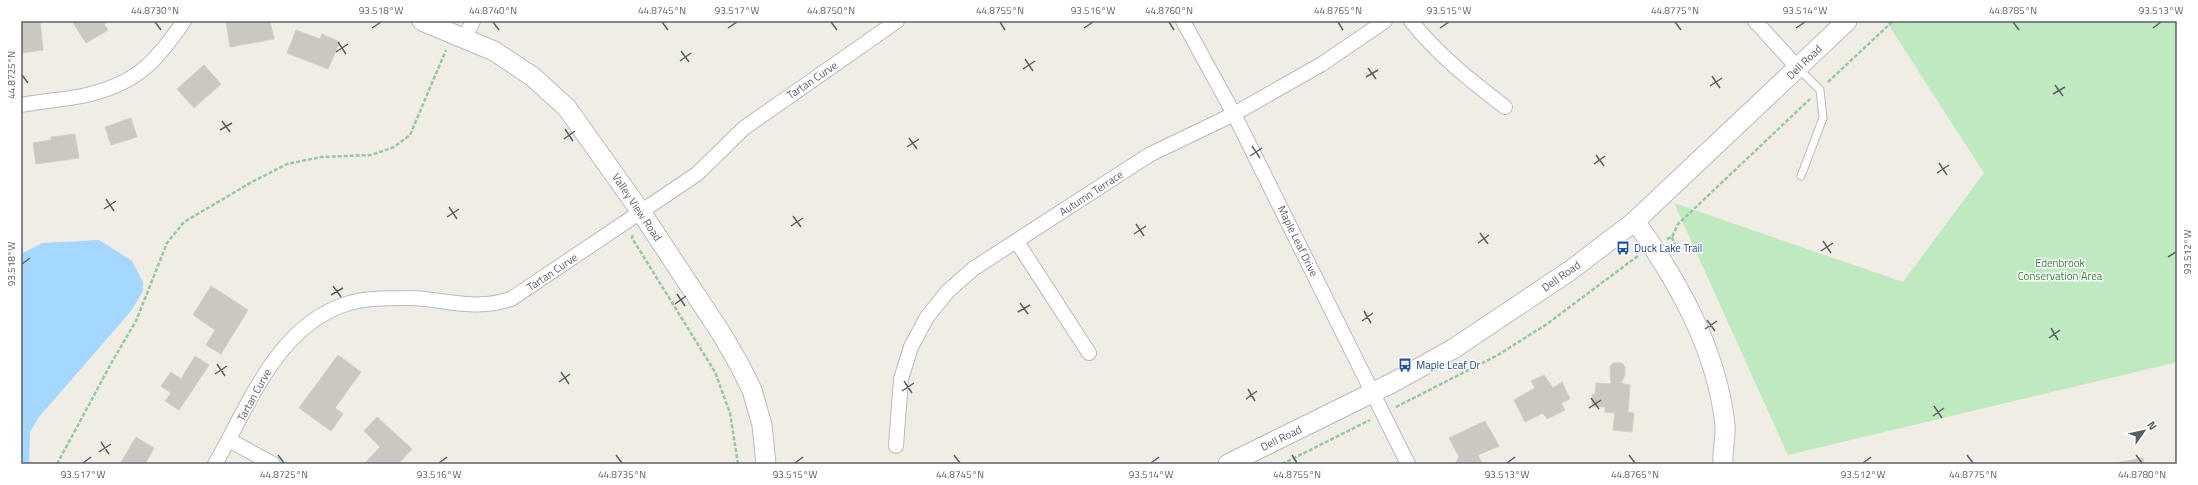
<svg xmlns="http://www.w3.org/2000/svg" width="2198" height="485" font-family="'Titillium Web',sans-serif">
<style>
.green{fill:#bfe9bf}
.water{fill:#a5d8ff}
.building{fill:#cbc8c1;stroke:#d5cfc2}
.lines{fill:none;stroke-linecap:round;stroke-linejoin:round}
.lane-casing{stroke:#b7babf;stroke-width:9}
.street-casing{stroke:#b7babf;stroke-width:16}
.secondary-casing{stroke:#b8bbc1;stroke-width:21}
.path{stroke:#96c8a4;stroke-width:2.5;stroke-dasharray:4 2;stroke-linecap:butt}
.lane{stroke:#fff;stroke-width:7}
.street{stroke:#fff;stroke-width:14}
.secondary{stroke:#fff;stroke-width:19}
.ticks{fill:none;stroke:#5c6066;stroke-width:1.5}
.labels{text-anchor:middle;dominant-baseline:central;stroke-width:3;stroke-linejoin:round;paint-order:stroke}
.street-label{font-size:11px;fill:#5c6066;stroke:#fff}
.transit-label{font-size:11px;fill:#164399;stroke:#fff;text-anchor:start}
.park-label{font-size:11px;fill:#2e8431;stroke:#fff}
.neatline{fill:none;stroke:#5c6066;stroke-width:1.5}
.ticks-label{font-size:10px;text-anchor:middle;fill:#5c6066}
</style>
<rect width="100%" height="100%" fill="#f0ede4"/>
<!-- green -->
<path class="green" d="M1886,21H2177V362L1788,455L1674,203L1903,282L1984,173Z"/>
<!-- water -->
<path class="water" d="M99,240L132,261L143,282V291L131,311L39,417L30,432L29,464H21V254L42,243Z"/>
<!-- building -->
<path class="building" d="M21,21H40L43,50L21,53Z
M72,21H109L104,24L108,30L86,43Z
M226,21H270L274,39L230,47Z
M296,30L320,39L322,34L340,42L328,69L287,53Z
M204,65L221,84L194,108L177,89Z
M131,118L137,137L111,145L105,127Z
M75,134L79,158L36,164L33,143L51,140V137Z
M211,286L248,310L221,354L206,345L215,330L193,315Z
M338,355L361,372L335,408L343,414L331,431L299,408Z
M195,356L209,365L179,410L165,401L171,393L161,386L171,372L181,379Z
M1613,363H1622L1625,367V375L1621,383L1630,385L1628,412L1634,413L1632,432L1613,430L1615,413L1605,412V407L1592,406V394L1595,395L1596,383L1611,384L1610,367Z
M1544,375L1553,388L1562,382L1570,399L1561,403L1565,410L1547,419L1543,413L1525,422L1514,400L1535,388L1531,381Z
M377,417L412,449L398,464L365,463L380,447L364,431Z
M1485,421L1499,446L1478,455L1482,464H1455L1459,457L1449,438Z
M136,437L154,448L145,464H120Z
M2143,458L2144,464H2116V463Z"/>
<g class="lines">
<!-- lane casing -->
<g class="lane-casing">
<path id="lane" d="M1798,68L1820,90L1823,118L1801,176"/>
</g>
<!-- street casing -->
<g class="street-casing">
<path id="street" d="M1183,21L1234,114L1408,464
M1411,21C1438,55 1471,81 1505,107
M1755,21L1798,68
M465,37L473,21
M21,105C41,101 62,100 82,96C134,85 155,64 184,21
M1017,242L1089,353
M229,440L273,464
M896,446L901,379L911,347L927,317L948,291L973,269L1149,155L1234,114L1322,64L1385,21
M215,464C249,406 276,327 346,304C365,298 387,298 406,298C432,297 459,307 485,304C494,304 503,301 511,299L697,174L744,128L897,21"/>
</g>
<!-- secondary casing -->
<g class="secondary-casing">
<path id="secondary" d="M422,21L494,51L533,77L567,108L641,212L721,333L739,364L752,390L762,425L766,464
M1635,221C1678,281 1717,350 1725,425C1726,438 1722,451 1723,464
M1228,464L1392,383L1453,349L1571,270L1635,221L1847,21"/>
</g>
<!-- path -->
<path class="path" d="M1828,82L1893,21
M633,235L632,238L715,372L730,413L738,464
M1672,237L1676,248
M1667,239L1672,237L1678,224L1810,99
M1396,407L1498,355L1547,324L1639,255
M57,464L113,360L136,321L167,243L184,222L252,182L287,164L321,157L371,155L394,147L410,135L446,50
M1282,464L1370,420"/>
<!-- lane -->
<use href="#lane" class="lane"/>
<!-- street -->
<use href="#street" class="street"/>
<!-- secondary -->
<use href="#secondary" class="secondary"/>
</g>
<!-- ticks -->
<path class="ticks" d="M155,22L161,30M493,22L499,30M662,22L668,30M831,22L837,30M1000,22L1005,30M1169,22L1174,30M1338,22L1343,30M1675,22L1681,30M2013,22L2019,30M372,28L381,22M728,28L737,22M1084,28L1093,22M1440,28L1449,22M1796,28L1805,22M2153,28L2161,22M338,42L346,54M681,51L689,62M336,52L348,44M1025,59L1033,71M680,61L691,53M1368,68L1376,79M1023,69L1035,61M22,75L28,83M1712,76L1720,88M1366,77L1378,70M2055,85L2063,96M1710,86L1722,78M2053,94L2065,87M222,121L230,132M565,129L573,141M220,130L232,123M909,138L917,149M564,139L575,131M1252,146L1260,158M907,147L919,139M1596,155L1604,166M1250,156L1262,148M1939,163L1947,175M1594,164L1605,156M1937,173L1949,165M106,199L114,211M449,207L457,219M104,209L116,201M793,216L801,227M447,217L459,209M1136,224L1144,236M791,226L803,218M1480,233L1488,244M1134,234L1146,226M1823,241L1831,253M1478,243L1489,235M1821,251L1833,243M2168,257L2176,252M22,264L30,258M333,286L341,297M677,294L685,306M331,295L343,288M1020,303L1028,314M675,304L686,296M1364,311L1371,323M1018,312L1030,305M1707,320L1715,331M1362,321L1373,313M2051,328L2058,340M1705,329L1717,321M2049,338L2060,330M217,364L225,376M561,372L569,384M215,374L227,366M904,381L912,393M559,382L570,374M1248,389L1255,401M902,391L914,383M1591,398L1599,409M1246,399L1257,391M1934,406L1942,418M1589,408L1601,400M1933,416L1944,408M101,442L109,454M99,452L111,444M278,455L284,463M616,455L622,463M954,455L960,463M1292,455L1297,463M1629,455L1635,463M1967,455L1973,463M2136,455L2142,463M83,463L91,457M439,463L447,457M795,463L803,457M1151,463L1159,457M1507,463L1515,457M1863,463L1871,457"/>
<!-- icons -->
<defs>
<g id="bus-bare" transform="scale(1.08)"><path d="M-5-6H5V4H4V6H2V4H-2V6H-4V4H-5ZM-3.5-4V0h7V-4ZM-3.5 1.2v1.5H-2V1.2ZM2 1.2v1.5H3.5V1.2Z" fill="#1a4fb4" stroke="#fff" stroke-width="2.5" paint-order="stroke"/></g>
</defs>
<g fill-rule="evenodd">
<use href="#bus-bare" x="1623" y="248"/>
<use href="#bus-bare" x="1405" y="365"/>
</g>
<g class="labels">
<!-- street labels -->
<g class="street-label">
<text transform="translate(1804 62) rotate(-44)">Dell Road</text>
<text transform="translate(812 80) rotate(-34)">Tartan Curve</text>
<text transform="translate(1091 193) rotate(-33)">Autumn Terrace</text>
<text transform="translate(637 207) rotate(56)">Valley View Road</text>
<text transform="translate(1298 241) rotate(64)">Maple Leaf Drive</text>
<text transform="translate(552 272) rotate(-34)">Tartan Curve</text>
<text transform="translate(1561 276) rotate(-35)">Dell Road</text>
<text transform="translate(254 395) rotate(-61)">Tartan Curve</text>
<text transform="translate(1281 438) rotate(-26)">Dell Road</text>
</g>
<!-- transit labels -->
<g class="transit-label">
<text x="1634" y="248">Duck Lake Trail</text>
<text x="1416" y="365">Maple Leaf Dr</text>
</g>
<!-- park labels -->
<g class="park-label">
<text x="2060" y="263">Edenbrook<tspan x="2060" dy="13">Conservation Area</tspan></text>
</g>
</g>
<!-- border -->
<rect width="2198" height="485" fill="none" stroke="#ffffff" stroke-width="44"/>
<!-- north arrow -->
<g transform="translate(2144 431) rotate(56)" stroke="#ffffff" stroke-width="3" paint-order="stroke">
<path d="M0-3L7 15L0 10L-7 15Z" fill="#5c6066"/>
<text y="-6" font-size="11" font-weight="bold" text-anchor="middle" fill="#5c6066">N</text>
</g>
<rect x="22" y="22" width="2154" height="441" class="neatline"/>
<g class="ticks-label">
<text x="155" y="14">44.8730°N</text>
<text x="381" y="14">93.518°W</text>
<text x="493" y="14">44.8740°N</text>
<text x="662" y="14">44.8745°N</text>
<text x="737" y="14">93.517°W</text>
<text x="831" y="14">44.8750°N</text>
<text x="1000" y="14">44.8755°N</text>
<text x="1093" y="14">93.516°W</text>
<text x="1169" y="14">44.8760°N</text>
<text x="1338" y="14">44.8765°N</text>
<text x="1449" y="14">93.515°W</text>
<text x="1675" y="14">44.8775°N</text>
<text x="1805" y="14">93.514°W</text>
<text x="2013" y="14">44.8785°N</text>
<text x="2161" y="14">93.513°W</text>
<text transform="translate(11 75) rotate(-90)" y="4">44.8725°N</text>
<text transform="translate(2187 252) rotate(-90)" y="4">93.512°W</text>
<text transform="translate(11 264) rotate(-90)" y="4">93.518°W</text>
<text x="83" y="478">93.517°W</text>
<text x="284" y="478">44.8725°N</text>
<text x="439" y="478">93.516°W</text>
<text x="622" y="478">44.8735°N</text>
<text x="795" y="478">93.515°W</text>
<text x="960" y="478">44.8745°N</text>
<text x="1151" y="478">93.514°W</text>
<text x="1297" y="478">44.8755°N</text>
<text x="1507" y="478">93.513°W</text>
<text x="1635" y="478">44.8765°N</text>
<text x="1863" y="478">93.512°W</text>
<text x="1973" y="478">44.8775°N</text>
<text x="2142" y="478">44.8780°N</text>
</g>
</svg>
